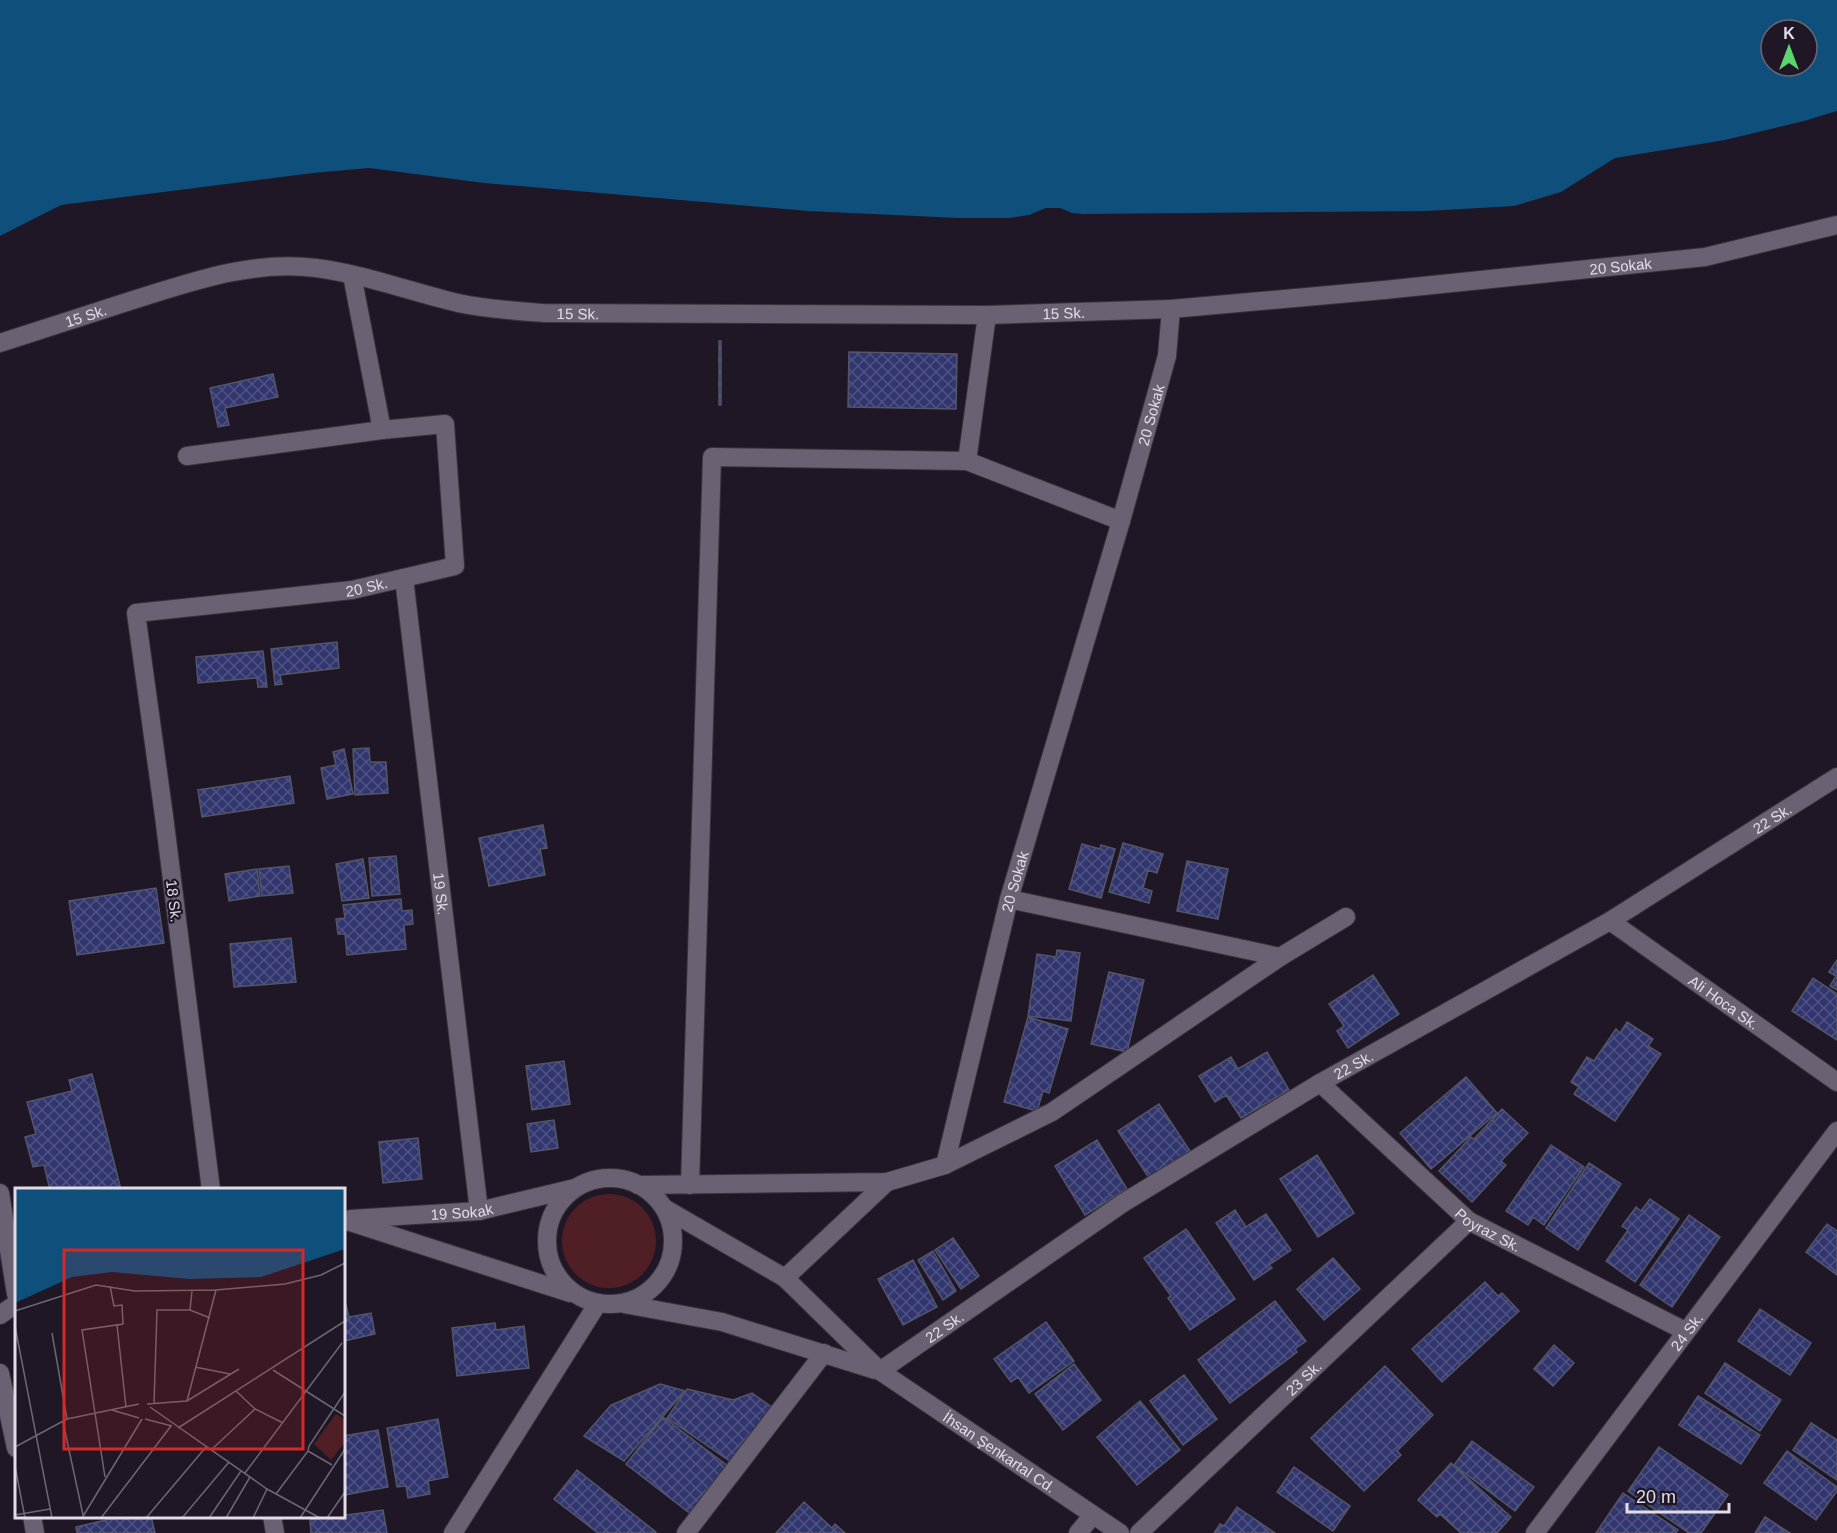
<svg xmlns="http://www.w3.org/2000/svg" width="1837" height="1533" font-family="Arial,sans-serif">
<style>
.grass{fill:#4f1f25}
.water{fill:#0e4f7b;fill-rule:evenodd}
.building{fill:url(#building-cross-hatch);stroke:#535668;stroke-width:1.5}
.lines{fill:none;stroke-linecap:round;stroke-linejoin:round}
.lane-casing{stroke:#39333e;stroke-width:20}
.street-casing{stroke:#39333e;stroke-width:20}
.lane{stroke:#6a6172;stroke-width:18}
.street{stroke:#6a6172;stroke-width:18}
.labels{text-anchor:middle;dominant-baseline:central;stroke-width:4.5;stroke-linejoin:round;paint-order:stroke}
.street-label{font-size:15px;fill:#e2dde7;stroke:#1f1725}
.inset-road{fill:none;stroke:#6d6673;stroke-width:1.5}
.view{fill:#d62828;fill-opacity:0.15;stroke:#d62828;stroke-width:3}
.inset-edge{fill:none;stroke:#e2dde7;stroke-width:3}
</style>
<defs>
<pattern id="building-cross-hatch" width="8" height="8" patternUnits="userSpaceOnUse" patternTransform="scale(1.5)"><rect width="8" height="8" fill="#32366e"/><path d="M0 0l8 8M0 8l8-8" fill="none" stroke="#4f5383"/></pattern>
</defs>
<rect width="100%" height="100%" fill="#1f1725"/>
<!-- grass -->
<path class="grass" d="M562 1241a47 47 0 1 1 94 0a47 47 0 1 1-94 0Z"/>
<!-- water -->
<path class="water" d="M0,0H1837V111L1804,121L1725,140L1615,158L1561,192L1514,206L1427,211L1082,214L1072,213L1060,208H1046L1029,215L1009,218H958L808,211L484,183L369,168L313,173L61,205L0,236ZM1771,30H1807V66H1771Z"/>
<!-- building -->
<path class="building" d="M719,341H721V405H719Z
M849,352L957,354L956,409L848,407Z
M273,374L278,397L225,408L229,425L218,427L210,388Z
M337,642L339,668L280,675L282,684L275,685L271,649Z
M263,651L267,687H258L257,678L198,683L196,657Z
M369,748L370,762H386L388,793L355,795L353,749Z
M344,749L353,794L327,799L321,768L336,765L333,752Z
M290,776L294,803L202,817L198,790Z
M543,825L547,848L540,849L545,875L489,886L479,838Z
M1123,843L1163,854L1157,873L1148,870L1143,888L1152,891L1149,903L1109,892Z
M1082,844L1100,849L1101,845L1115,849L1101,898L1069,889Z
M396,856L400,894L372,896L369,858Z
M363,859L369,898L342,901L336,864Z
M1187,861L1228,869L1218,919L1177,911Z
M289,866L293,893L262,896L259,869Z
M257,869L260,896L229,901L225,874Z
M156,888L164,943L77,955L69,901Z
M401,899L402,911L412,910L413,924L404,925L406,949L347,955L345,934H338L336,919L345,918L343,905Z
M291,938L296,982L234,987L230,944Z
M1057,950L1080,953L1071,1021L1028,1016L1037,954L1056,957Z
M1837,960V990L1830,986L1836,976L1829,972Z
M1109,972L1144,980L1127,1052L1091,1044Z
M1373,975L1399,1014L1348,1048L1337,1031L1344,1026L1329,1004Z
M1813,978L1837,994V1040L1792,1011Z
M1028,1017L1068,1029L1049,1093L1043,1091L1037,1111L1004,1102Z
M1627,1022L1653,1039L1648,1046L1661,1054L1615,1121L1574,1094L1579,1087L1571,1082L1587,1057L1594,1061L1616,1029L1620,1033Z
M1267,1052L1289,1090L1241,1118L1226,1095L1215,1102L1199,1076L1231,1057L1238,1069Z
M564,1061L570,1104L532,1110L526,1066Z
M92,1074L121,1190H50L44,1165L33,1167L25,1137L36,1134L27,1102L72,1091L69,1080Z
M1466,1077L1497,1113L1431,1169L1400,1133Z
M1159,1104L1190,1151L1149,1178L1118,1131Z
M1502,1109L1528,1133L1501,1161L1506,1165L1472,1202L1439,1171L1471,1137L1474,1139Z
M554,1120L558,1148L531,1152L527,1124Z
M418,1138L422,1179L383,1183L379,1142Z
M1097,1140L1127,1189L1085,1215L1055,1166Z
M1551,1145L1584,1167L1544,1225L1533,1217L1528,1225L1506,1211Z
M1317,1155L1354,1213L1318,1237L1280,1179Z
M1589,1163L1621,1184L1578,1250L1546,1228Z
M1650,1199L1679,1219L1635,1282L1606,1261L1628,1230L1622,1226L1636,1207L1641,1211Z
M1235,1210L1246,1227L1266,1214L1291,1250L1269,1265L1272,1268L1254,1280L1216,1223Z
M1689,1215L1720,1237L1672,1307L1640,1285Z
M1827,1224L1837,1231V1275L1806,1252Z
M1186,1229L1235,1299L1190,1330L1168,1298L1171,1296L1144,1258Z
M953,1238L979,1276L961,1289L935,1250Z
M933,1251L956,1291L943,1300L918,1260Z
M1333,1258L1360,1289L1324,1320L1297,1289Z
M913,1260L937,1307L903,1325L878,1279Z
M1485,1282L1498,1296L1502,1293L1519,1311L1442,1382L1412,1349Z
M1275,1301L1306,1341L1295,1349L1297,1352L1230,1403L1198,1360Z
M346,1305L349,1317L371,1313L375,1334L344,1341V1306Z
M1760,1309L1811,1343L1790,1375L1738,1341Z
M1046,1322L1074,1361L1029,1393L1018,1377L1011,1382L994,1359Z
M495,1323L496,1330L524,1326L529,1368L457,1376L452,1328Z
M1554,1345L1574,1363L1553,1386L1534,1369Z
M1725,1363L1781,1400L1760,1431L1705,1393Z
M1074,1364L1101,1400L1063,1430L1035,1394Z
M1385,1366L1433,1415L1397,1451L1401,1455L1364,1491L1311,1438Z
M1184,1375L1217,1419L1183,1445L1150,1401Z
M660,1384L685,1391L624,1461L584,1436L611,1405Z
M687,1389L733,1400L752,1393L773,1408L734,1464L667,1418Z
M1698,1396L1760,1435L1741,1464L1679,1425Z
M1140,1401L1180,1450L1137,1485L1097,1437Z
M663,1417L729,1467L692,1515L626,1464Z
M438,1419L448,1477L428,1481L430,1494L408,1498L406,1486L397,1487L387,1428Z
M1811,1423L1837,1440V1480L1793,1450Z
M378,1430L388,1487L344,1495V1436Z
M1472,1441L1534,1487L1515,1511L1454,1465Z
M1659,1447L1728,1495L1701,1533H1689L1628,1491Z
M1787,1451L1837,1487V1491L1816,1520L1764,1483Z
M1451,1463L1511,1517L1497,1533H1461L1440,1514L1437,1517L1418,1500Z
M1294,1467L1350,1506L1333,1531L1277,1492Z
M577,1470L656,1532L655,1533H598L554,1499Z
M1623,1493L1678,1530L1676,1533H1596Z
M804,1502L832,1528L835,1524L845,1533H776Z
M1237,1507L1275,1533H1214L1220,1524L1224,1526Z
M383,1510L387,1533H311L310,1520Z
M123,1516H151L155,1533H77L76,1527Z
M1765,1517L1790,1533H1755Z"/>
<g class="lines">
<!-- lane casing -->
<g class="lane-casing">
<path id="lane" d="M187,456L382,430"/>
</g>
<!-- street casing -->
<g class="street-casing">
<g id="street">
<path id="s1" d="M0,343C43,329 87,315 130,301C191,282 251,260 316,268C364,274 411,292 458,303C486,309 515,311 543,313L987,315L1171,309"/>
<path d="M967,461L987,315"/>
<path id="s2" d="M404,578L479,1211"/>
<path d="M1009,899L1280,957"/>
<path id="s3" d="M1610,921L1837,1082"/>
<path id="s4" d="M1320,1083L1469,1221L1685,1331"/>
<path id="s5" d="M945,1165L1009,899L1121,521L1167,356L1171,309L1384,290L1705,257L1837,225"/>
<circle cx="610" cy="1241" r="63"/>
<path d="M638,1185L887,1182L945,1165L1052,1112L1280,957L1346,917"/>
<path d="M690,1185L712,457L967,461L1121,521"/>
<path id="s6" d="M211,1190L164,816L136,613L352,590L455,566L445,424L382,430L352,275"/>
<path d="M0,1193L16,1294"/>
<path id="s7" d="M664,1208L785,1278L880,1371L1120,1533"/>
<path id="s8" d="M351,1219L479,1211L575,1188"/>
<path d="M344,1220L570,1293"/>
<path d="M785,1278L887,1182"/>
<path d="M624,1304L722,1322L875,1370"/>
<path d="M0,1315L16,1304"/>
<path id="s9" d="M880,1371L1123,1203L1320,1083L1610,921L1837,777"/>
<path d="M0,1373L16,1448"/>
<path d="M32,1516L35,1533"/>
<path d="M272,1516L275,1533"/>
<path d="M453,1533L598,1303"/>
<path d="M686,1533L824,1353"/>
<path d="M1078,1533L1093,1515"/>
<path id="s10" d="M1139,1533L1469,1221"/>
<path id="s11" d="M1535,1533L1837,1131"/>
</g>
</g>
<!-- lane -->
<use href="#lane" class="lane"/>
<!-- street -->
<use href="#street" class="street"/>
</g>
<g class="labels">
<!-- street labels -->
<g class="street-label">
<text stroke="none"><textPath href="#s5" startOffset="1338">20 Sokak</textPath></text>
<text stroke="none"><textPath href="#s1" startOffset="594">15 Sk.</textPath></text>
<text stroke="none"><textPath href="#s1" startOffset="1080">15 Sk.</textPath></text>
<text stroke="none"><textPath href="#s1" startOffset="90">15 Sk.</textPath></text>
<text stroke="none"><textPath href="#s5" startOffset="778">20 Sokak</textPath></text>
<text stroke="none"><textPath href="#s6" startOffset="814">20 Sk.</textPath></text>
<text stroke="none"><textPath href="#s9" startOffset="1050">22 Sk.</textPath></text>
<text stroke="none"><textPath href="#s5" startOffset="292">20 Sokak</textPath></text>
<text stroke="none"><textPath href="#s2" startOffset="318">19 Sk.</textPath></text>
<text transform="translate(174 901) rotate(83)">18 Sk.</text>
<text stroke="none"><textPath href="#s3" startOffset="140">Ali Hoca Sk.</textPath></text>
<text stroke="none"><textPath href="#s9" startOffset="564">22 Sk.</textPath></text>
<text stroke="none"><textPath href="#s8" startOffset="111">19 Sokak</textPath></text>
<text stroke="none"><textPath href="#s4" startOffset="224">Poyraz Sk.</textPath></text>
<text stroke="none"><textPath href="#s9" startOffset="78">22 Sk.</textPath></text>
<text stroke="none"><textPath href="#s11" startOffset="252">24 Sk.</textPath></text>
<text stroke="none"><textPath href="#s10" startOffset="226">23 Sk.</textPath></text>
<text stroke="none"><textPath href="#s7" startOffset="417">İhsan Şenkartal Cd.</textPath></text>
</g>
</g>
<!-- overview -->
<g transform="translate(15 1188)">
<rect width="330" height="330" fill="#1f1725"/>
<path d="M321,226L330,232V254L316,272L299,256Z" fill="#4f1f25"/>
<path d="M0,0H330V61L246,89L174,91L97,84L57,89L0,115Z" fill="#0e4f7b"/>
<path class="inset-road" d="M175,122L177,103M0,123L81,97L120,103L201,102M102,137L111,219M0,138L37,330M37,145L52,231M180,179L215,186M258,182L330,228M221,203L240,221L268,235M172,213L201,102L270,96L306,87L330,75M132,216L172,213L224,181M139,216L142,122H175L195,130M135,219L252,301L305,330M97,222L124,230M130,231L157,238M48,234L68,327M163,240L330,133M0,259L52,231L124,216M196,262L240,221M317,277L293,263L294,258L330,204M0,278L10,330M230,285L327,155M90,289L67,142L108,136L107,117L99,118L95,98M261,306L293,263M0,327L35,321M67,330L127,231M86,330L156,238M131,330L191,259M167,330L214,274M194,330L226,283M211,330L235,289M238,330L252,301M285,330L330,261M312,330L330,304"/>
<path class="view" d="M49,62H288V261H49Z"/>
<rect width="330" height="330" class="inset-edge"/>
</g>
<!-- north arrow -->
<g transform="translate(1789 48)"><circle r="28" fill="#1f1725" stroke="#6d6673" stroke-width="1.5"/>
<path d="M0-4.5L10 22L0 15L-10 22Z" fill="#5bd56e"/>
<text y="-9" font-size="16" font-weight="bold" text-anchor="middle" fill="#e2dde7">K</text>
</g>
<!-- scale -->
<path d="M1627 1503v9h102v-9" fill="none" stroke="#e2dde7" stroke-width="3"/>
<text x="1636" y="1503" font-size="18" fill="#e2dde7" stroke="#1f1725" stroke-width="4.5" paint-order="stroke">20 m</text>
</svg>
